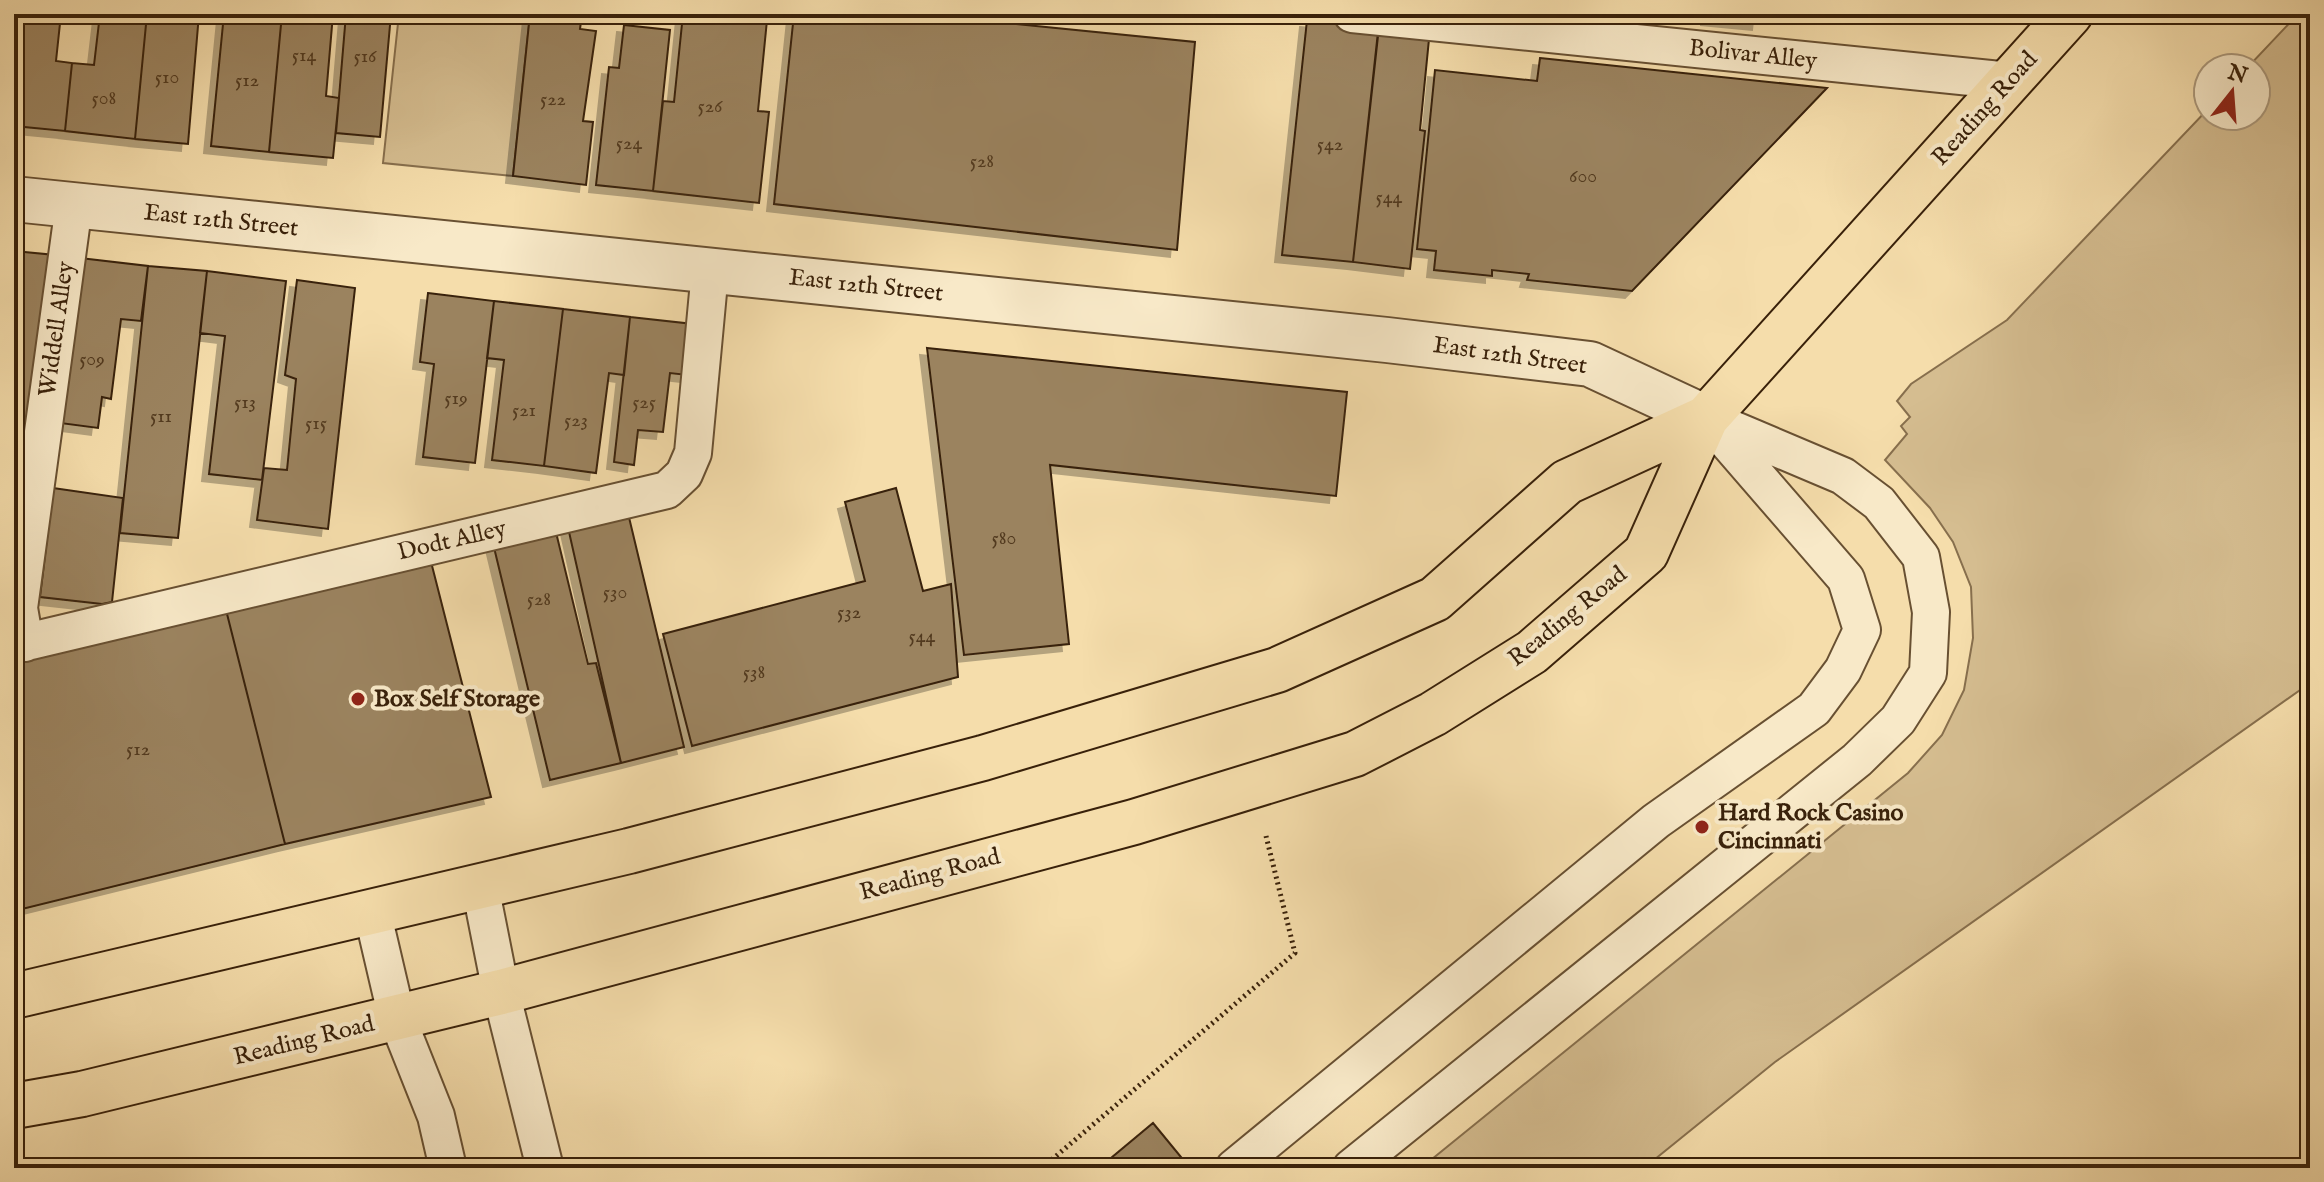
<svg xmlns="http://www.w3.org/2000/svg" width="2324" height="1182" font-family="'IM FELL English',serif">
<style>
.green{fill:#d5bd90;stroke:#876f4d;stroke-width:2}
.building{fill:#9b835e;stroke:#39210a;stroke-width:2;filter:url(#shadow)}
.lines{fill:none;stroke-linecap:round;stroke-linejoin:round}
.lane-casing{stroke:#685032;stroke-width:40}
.street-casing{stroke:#685032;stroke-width:48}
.primary-casing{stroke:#39210a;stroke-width:48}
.path{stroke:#39210a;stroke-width:5;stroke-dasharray:2 4;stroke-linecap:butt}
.lane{stroke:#f8e9c8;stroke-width:36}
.street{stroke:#f8e9c8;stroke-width:44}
.primary{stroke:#f5ddab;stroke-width:44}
.poi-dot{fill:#8f2418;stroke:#f8e9c8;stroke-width:3}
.labels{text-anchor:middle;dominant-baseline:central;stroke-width:8;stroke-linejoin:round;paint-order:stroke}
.number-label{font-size:20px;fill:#523a1f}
.street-label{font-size:24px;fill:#39210a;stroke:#f8e9c8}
.poi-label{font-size:24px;font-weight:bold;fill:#39210a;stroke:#f8e9c8;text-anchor:start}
</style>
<defs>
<filter id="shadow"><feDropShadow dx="-7" dy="7" stdDeviation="0" flood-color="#0004"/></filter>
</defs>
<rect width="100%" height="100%" fill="#f5ddab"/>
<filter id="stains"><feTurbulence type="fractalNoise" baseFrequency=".0025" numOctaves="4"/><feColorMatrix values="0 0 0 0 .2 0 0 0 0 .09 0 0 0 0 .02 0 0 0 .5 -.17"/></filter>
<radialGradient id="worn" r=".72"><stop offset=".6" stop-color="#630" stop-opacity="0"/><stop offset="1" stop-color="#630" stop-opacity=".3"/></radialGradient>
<!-- green -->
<path class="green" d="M399,14H530L513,176L383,163Z
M2298,14H2310V683L1775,1062L1644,1168H1421L1908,773L1942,735L1964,690L1973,638L1971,587L1953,542L1930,508L1885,460L1907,434L1901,426L1910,417L1897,401L1911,384L2007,320L2208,109V116H2256V68H2247Z"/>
<!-- building -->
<path class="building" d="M14,14H61L56,61L72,63L65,131L14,126Z
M100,14H147L135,139L65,131L72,63L94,65Z
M147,14H199L188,144L135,139Z
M224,14H282L269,152L211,146Z
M282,14H333L326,96L339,98L333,158L269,152Z
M346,14H391L380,137L336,133Z
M530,14H582L580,29L596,31L583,121L593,122L586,185L513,176Z
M683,14L767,20L758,111L769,112L759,203L653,191L663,101L674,102Z
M794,14H916L1195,42L1177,250L774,204Z
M1708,14H1760L1759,23L1708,18Z
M1307,20L1379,27L1353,262L1282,255Z
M624,25L670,30L653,191L596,185L609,67L619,68Z
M1378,32L1429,39L1420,130L1425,131L1410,269L1353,262Z
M1540,58L1827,88L1632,291L1527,280L1529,274L1492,270V276L1434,270L1436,251L1417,249L1435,70L1537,81Z
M14,251L55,255L32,452L14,451Z
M80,258L148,266L141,321L121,319L111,399L102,397L98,428L60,423Z
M148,266L207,271L178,538L120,533Z
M207,271L286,281L262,480L209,474L225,336L200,333Z
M297,280L355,288L328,529L257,520L264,468L287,470L296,379L285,375Z
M428,293L494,301L475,463L423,457L434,364L420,362Z
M494,301L563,309L544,466L492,460L504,360L487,358Z
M563,309L630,317L624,375L609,373L596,473L544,466Z
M630,317L693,324L687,375L670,373L663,432L638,430L634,465L614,462Z
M927,348L1347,392L1336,496L1050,465L1069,644L964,655Z
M53,488L123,498L112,602L102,604L40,597Z
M896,488L923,591L951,584L958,677L692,746L663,634L865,581L845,502Z
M627,509L684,747L621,763L567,523Z
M553,520L588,664L596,663L621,763L550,780L491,535Z
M428,550L491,797L285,844L224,602Z
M224,602L285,844L14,911V654Z
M1153,1123L1190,1168H1099Z"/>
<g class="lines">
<!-- lane casing -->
<g class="lane-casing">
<path id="lane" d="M1352,14L2010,81
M25,643L19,608L74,205
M14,645L667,490L684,474L693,453L710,271
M480,886L501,992L545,1168
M372,911L397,1018L436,1116L448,1168
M1234,1168L1656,821L1814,709L1843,670L1862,630L1846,579L1710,422
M1351,1168L1857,760L1898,720L1928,673L1931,612L1921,557L1879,503L1843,476L1706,418"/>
</g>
<!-- street casing -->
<g class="street-casing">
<path id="street" d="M14,199L1387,340L1590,364L1706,418"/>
</g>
<!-- primary casing -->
<g class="primary-casing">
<path id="primary" d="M14,996L629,851L983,758L1277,670L1435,599L1567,482L1706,418
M14,1106L82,1094L501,992L1134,822L1355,754L1433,714L1532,652L1646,553L1706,418L2070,14"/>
</g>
<!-- path -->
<path class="path" d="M1055,1168L1049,1162L1295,953L1266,836"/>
<!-- lane -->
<use href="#lane" class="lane"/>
<!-- street -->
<use href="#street" class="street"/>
<!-- primary -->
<use href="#primary" class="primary"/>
</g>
<!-- markers -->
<g class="poi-dot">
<circle cx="358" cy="699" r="8"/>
<circle cx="1702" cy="827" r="8"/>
</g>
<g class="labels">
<!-- number labels -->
<g class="number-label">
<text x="304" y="55">514</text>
<text x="365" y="56">516</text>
<text x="167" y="77">510</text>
<text x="247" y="80">512</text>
<text x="104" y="98">508</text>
<text x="553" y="99">522</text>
<text x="710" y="106">526</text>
<text x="629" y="143">524</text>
<text x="1330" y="144">542</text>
<text x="982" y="161">528</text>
<text x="1583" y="176">600</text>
<text x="1389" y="197">544</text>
<text x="92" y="359">509</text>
<text x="456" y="398">519</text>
<text x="245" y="402">513</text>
<text x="644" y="402">525</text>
<text x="524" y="410">521</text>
<text x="161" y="416">511</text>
<text x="576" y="420">523</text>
<text x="316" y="423">515</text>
<text x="1004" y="538">580</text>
<text x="615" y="592">530</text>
<text x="539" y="599">528</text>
<text x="849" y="612">532</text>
<text x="922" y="636">544</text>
<text x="754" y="672">538</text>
<text x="138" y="749">512</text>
</g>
<!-- street labels -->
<g class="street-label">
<text transform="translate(1753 55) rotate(6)">Bolivar Alley</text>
<text transform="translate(1985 109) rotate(-48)">Reading Road</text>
<text transform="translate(221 221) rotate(6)">East 12th Street</text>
<text transform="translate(866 286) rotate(6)">East 12th Street</text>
<text transform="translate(57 329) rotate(-82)">Widdell Alley</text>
<text transform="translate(1510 356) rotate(8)">East 12th Street</text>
<text transform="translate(452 541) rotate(-13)">Dodt Alley</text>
<text transform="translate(1568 617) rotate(-39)">Reading Road</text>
<text transform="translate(930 875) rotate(-15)">Reading Road</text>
<text transform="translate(304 1041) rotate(-14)">Reading Road</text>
</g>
<!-- poi labels -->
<g class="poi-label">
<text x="374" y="699">Box Self Storage</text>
<text x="1718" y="813">Hard Rock Casino<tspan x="1718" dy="28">Cincinnati</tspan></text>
</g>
</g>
<!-- margin -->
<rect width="2324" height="1182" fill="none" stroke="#f5ddab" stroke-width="48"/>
<rect x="16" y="16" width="2292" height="1150" fill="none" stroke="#39210a" stroke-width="4"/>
<rect x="24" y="24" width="2276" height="1134" fill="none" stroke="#39210a" stroke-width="2"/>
<!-- north arrow -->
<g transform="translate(2232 92) rotate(17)"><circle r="38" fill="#f8e9c8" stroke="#ac997c" stroke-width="2"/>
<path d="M0-6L14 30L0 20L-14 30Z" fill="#8f2418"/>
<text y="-12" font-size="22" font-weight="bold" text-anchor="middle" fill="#39210a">N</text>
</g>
<rect width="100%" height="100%" filter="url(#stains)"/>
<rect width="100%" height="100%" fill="url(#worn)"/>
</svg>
